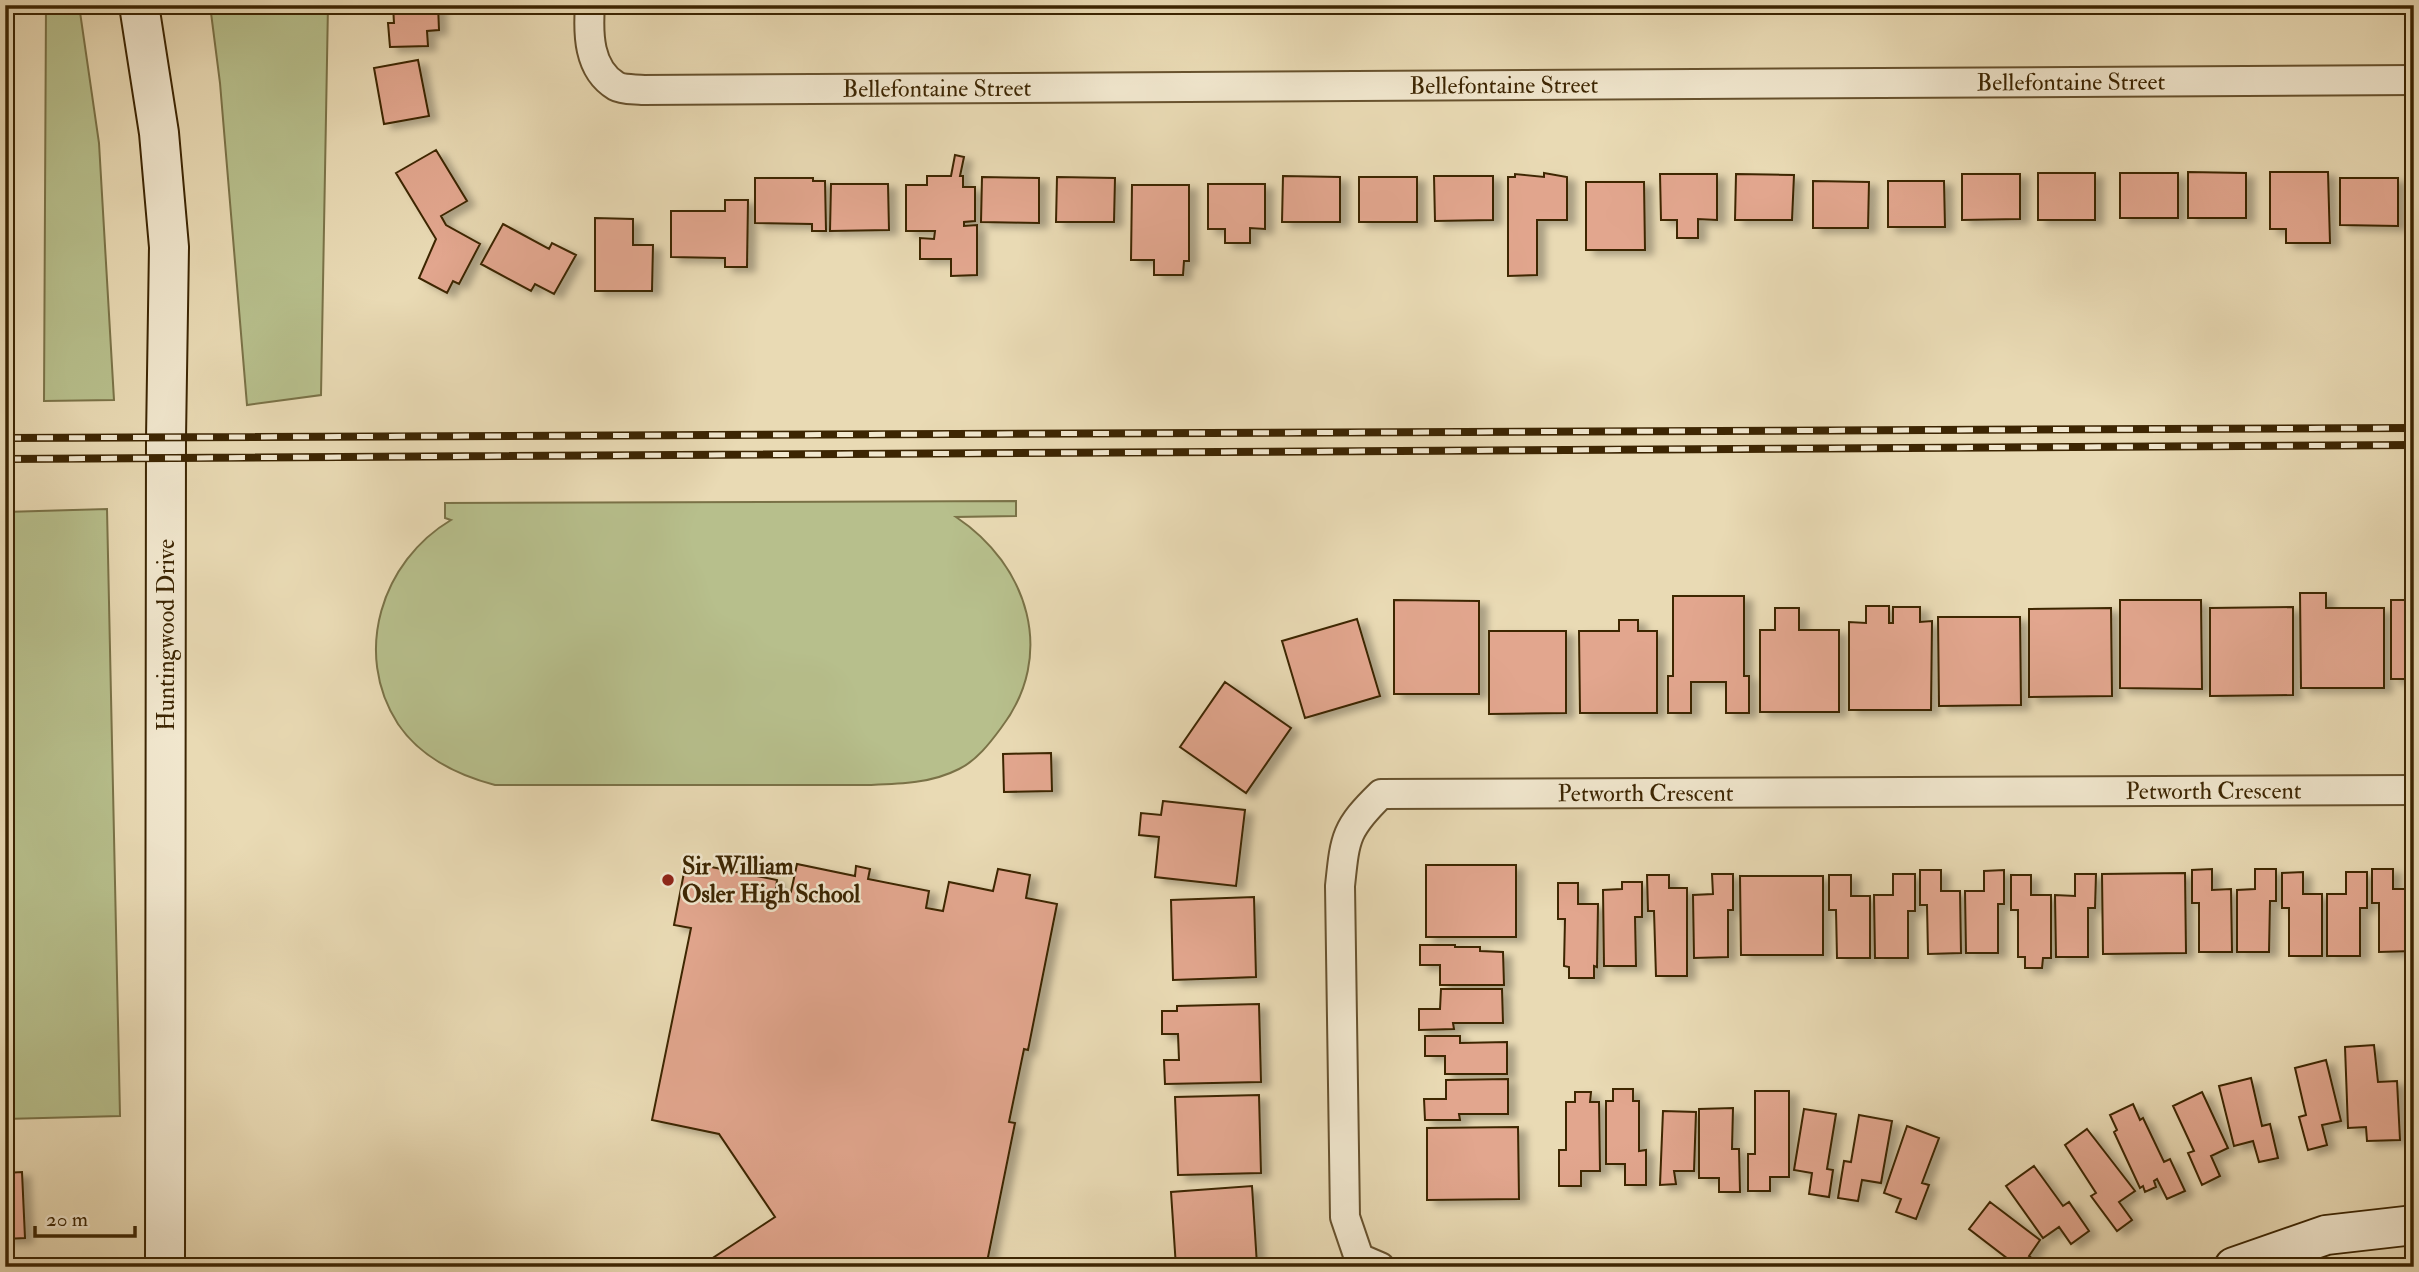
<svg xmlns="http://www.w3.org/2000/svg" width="2419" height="1272" font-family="'IM FELL Double Pica',serif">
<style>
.green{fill:#b7bf8c;stroke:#7a7247;stroke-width:2}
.building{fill:#e2a68e;stroke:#3c2502;stroke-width:2;filter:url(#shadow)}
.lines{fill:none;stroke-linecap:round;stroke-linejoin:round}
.street-casing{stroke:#67522e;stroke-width:32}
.secondary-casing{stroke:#3c2502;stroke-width:42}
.street{stroke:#f1e7ce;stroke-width:28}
.secondary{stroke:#f1e7ce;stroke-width:38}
.rail-casing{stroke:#3c2502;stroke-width:8}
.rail{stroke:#f1e7ce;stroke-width:5;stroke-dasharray:16;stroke-linecap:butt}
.poi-dot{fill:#8f2418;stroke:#f1e7ce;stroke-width:2.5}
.labels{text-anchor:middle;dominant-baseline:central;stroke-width:5;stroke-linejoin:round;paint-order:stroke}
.street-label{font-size:24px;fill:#3c2502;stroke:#f1e7ce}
.poi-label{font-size:24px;font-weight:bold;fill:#3c2502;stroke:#f1e7ce;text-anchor:start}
</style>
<defs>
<filter id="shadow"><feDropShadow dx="8" dy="4.5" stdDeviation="3.5" flood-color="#0004"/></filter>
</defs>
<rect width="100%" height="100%" fill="#e9dab4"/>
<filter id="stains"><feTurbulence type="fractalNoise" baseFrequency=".00286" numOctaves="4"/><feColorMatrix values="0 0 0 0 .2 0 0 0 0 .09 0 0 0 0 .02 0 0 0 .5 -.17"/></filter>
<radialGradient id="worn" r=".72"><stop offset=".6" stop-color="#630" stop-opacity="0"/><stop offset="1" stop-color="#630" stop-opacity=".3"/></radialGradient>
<!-- green -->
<path class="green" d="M46,5H79L99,143L114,400L44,401Z
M210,5H328L321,395L247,405L220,83Z
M1016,501V516L956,517C1028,565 1057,655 1001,728C990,743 976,761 959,769C932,783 901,784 871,785H495C457,775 421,758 398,724C352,653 382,561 451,520L445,518V503Z
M107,509L120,1116L5,1119V512Z"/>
<!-- building -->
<path class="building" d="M393,5H438L439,30L427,31L428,46L390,47L388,23H394Z
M418,60L429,116L384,124L374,68Z
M436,150L467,201L441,216L446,225L480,244L459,284L453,281L447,293L419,278L436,239L396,173Z
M955,155L964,157L960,176H963V187H975V221L964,222V226L977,225V275L951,276V259H920V238L934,239L935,231H906V185H927V176H951Z
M2188,172L2246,173V218H2188Z
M2270,172H2328L2330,243H2286V229H2270Z
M1544,173L1567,177V220H1537V275L1508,276V177H1515V174L1544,177Z
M2038,173H2095V220H2038Z
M2120,173H2178V218H2120Z
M1660,174H1717V220L1698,219V238H1677V220H1661Z
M1736,174L1794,175L1792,220H1735Z
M1962,174H2020V219L1962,220Z
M1283,176L1340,177V222H1282Z
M1434,176H1493V220L1435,221Z
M982,177L1039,178V223L981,222Z
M1057,177L1115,178L1114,222H1056Z
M1359,177H1417V222H1359Z
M755,178H813V181H825L826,231H812V224L755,223Z
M2340,178H2398V226L2340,225Z
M1813,181L1869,182L1868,228H1813Z
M1888,181H1944L1945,227H1888Z
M1586,182H1644L1645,250H1586Z
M831,184H888L889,230L830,231Z
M1208,184H1265V229L1250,228V243H1225V229H1208Z
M1132,185H1189V261H1184L1183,275H1154V260H1131Z
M725,200H748L747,267H725V258L671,257V211H725Z
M595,218L633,219V245H653L652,291H595Z
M503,224L549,249L552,243L576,255L554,294L535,284L531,291L481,264Z
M2300,593H2326V608H2384V688H2301Z
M1673,596H1744V676H1749V713H1726V682H1691V713H1668V676H1673Z
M1394,600L1479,601V694H1394Z
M2120,600H2201L2202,689L2120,688Z
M2391,600H2414V679H2391Z
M1866,606H1889V623H1893V607H1920V622L1932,621L1931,710H1849V622L1866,623Z
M2293,607V695L2210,696V608Z
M1775,608H1799V630H1839V712H1760V630H1775Z
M2111,608L2112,696L2029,697V609Z
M1938,617H2020L2021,705L1939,706Z
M1357,619L1380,696L1305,718L1282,641Z
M1619,620H1638V631H1657V713H1580L1579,631H1619Z
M1489,631H1566V713L1489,714Z
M1225,682L1291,728L1246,793L1180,747Z
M1051,753L1052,791L1004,792L1003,754Z
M1163,801L1245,810L1236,886L1155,877L1159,837L1139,835L1141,813L1161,815Z
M686,862L777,880L776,888L791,892L797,864L855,876L856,866L870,869L868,879L929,891L926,908L943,911L949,882L993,891L998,869L1030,875L1026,898L1057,904L1028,1050L1024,1049L1009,1122L1015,1123L986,1267H887L884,1263L878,1267H699L775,1217L719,1134L652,1120L691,928L674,925Z
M1426,865H1516V937H1426Z
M2212,869V890L2231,889L2232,952H2199V903H2192V870Z
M2255,869H2276V901H2270L2269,952H2237V890L2255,889Z
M2372,869H2393V889H2412L2413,951L2379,952V903H2372Z
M1920,870H1941V891H1960L1961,953L1928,954L1927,905H1920Z
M2004,870V904H1998V953H1966L1965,891H1984V871Z
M2303,872V894H2322V956H2289V908H2282V873Z
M2346,872H2367V908H2360V956H2327V894H2346Z
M2185,873L2186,953L2103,954L2102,874Z
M1712,874H1733V910H1728V957L1694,958L1693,895L1713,894Z
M1893,874H1915V911H1908V958H1875L1874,895H1893Z
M2075,874H2096L2095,908H2088V957H2056L2055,895L2075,896Z
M1647,875H1669V888H1687V976H1656L1654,911H1648Z
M1829,875H1851V896H1870V958H1837L1836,910H1829Z
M2011,875H2031V895H2051V958H2043L2042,968H2025V957H2018V910H2011Z
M1740,876H1823V955H1741Z
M1622,882H1642V917H1635L1636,966H1604L1603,890L1622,889Z
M1558,883H1578V904H1598L1597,967L1594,966V978H1569V967L1564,966L1565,919H1558Z
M1254,897L1256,977L1173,980L1171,900Z
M1420,945H1455V947H1480V951L1503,952L1504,985H1440V965H1420Z
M1441,989H1502L1503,1023H1453L1454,1029L1419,1030V1009H1440Z
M1259,1004L1261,1082L1165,1084L1164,1060H1179L1178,1034H1162V1011H1177V1006Z
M1425,1036H1460V1043L1507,1042V1074H1445V1056H1425Z
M2374,1045L2378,1082L2397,1081L2400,1140L2367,1141L2366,1127L2348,1128L2345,1047Z
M2410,1054H2414V1134H2410Z
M2326,1060L2341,1121L2322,1125L2327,1145L2308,1150L2299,1117L2306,1115L2295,1068Z
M2251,1078L2262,1126L2270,1124L2278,1158L2259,1162L2253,1141L2234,1146L2219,1086Z
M1508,1079V1114H1459L1460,1120H1425L1424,1099H1446V1080Z
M1613,1089H1633V1101H1639V1151L1646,1150V1185H1625V1164H1606V1101H1613Z
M1755,1091H1789V1177H1770V1191H1748V1154H1755Z
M1575,1092H1591L1590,1102H1599L1600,1171H1581V1186H1559V1150H1566V1102H1575Z
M2202,1092L2228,1148L2211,1156L2220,1176L2202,1185L2188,1153L2194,1151L2173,1106Z
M1259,1095L1261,1173L1178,1175L1175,1097Z
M2133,1104L2140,1120L2143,1118L2164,1162L2170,1159L2185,1191L2167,1199L2157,1179L2154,1181L2156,1187L2145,1192L2143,1186L2140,1188L2114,1132L2117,1130L2110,1115Z
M1733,1108L1732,1149H1739L1740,1192H1719V1178H1699V1109Z
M1804,1109L1836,1114L1827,1169L1833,1170L1829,1197L1809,1194L1812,1173L1794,1170Z
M1663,1111L1696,1112L1694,1171H1674L1676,1184L1660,1185Z
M1859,1115L1892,1121L1881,1183L1862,1180L1858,1201L1838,1198L1844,1161L1851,1162Z
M1907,1126L1939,1138L1922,1183L1929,1185L1916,1219L1896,1212L1901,1199L1884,1193Z
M1518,1127L1519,1199L1427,1200V1128Z
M2087,1129L2135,1191L2119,1202L2132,1220L2117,1231L2091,1196L2096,1193L2065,1145Z
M2034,1166L2063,1206L2069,1202L2089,1231L2071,1244L2059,1227L2043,1238L2006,1186Z
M22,1172L25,1238L5,1239V1173Z
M1252,1186L1257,1265L1176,1267L1171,1192Z
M1990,1202L2040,1240L2029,1256L2043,1267H2008L2004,1264L2008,1259L1969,1229Z"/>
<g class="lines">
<!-- street casing -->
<g class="street-casing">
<g id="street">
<path id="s1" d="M590,5C588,33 588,69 616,86C623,90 635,89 643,90L2414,80"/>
<path id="s2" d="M1380,1267L1359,1258L1345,1217L1340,886C1345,838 1345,829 1381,794L2414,790"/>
</g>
</g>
<!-- secondary casing -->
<g class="secondary-casing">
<path id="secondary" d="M139,5L159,133L169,247L166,438L165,1267
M2234,1267L2326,1235L2414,1225"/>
</g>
<!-- street -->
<use href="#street" class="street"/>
<!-- secondary -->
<use href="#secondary" class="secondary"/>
<!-- rail casing -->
<g class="rail-casing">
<path id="rail" d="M5,438L2414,428
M5,459L2414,445"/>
</g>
<!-- rail -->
<use href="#rail" class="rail"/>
</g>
<!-- markers -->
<circle class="poi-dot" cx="668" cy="880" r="7"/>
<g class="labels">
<!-- street labels -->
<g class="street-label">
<text stroke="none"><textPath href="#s1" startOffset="1545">Bellefontaine Street</textPath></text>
<text stroke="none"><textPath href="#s1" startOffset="978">Bellefontaine Street</textPath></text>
<text stroke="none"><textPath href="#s1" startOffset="411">Bellefontaine Street</textPath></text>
<text transform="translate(166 635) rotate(-90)">Huntingwood Drive</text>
<text stroke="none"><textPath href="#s2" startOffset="1334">Petworth Crescent</textPath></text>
<text stroke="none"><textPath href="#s2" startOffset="766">Petworth Crescent</textPath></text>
</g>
<!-- poi labels -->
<g class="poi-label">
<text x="682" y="866">Sir William<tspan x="682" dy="28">Osler High School</tspan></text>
</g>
</g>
<!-- margin -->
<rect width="2419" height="1272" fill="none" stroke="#e9dab4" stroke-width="28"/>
<rect x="7" y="7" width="2405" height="1258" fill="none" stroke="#3c2502" stroke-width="3.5"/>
<rect x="14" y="14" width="2391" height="1244" fill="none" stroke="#3c2502" stroke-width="2"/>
<!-- scale -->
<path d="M35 1226v10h100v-10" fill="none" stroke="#3c2502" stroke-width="3.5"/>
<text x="46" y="1226" font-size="21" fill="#3c2502" stroke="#f1e7ce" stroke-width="5" paint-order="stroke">20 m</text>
<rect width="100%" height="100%" filter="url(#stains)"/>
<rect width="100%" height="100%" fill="url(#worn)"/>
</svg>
